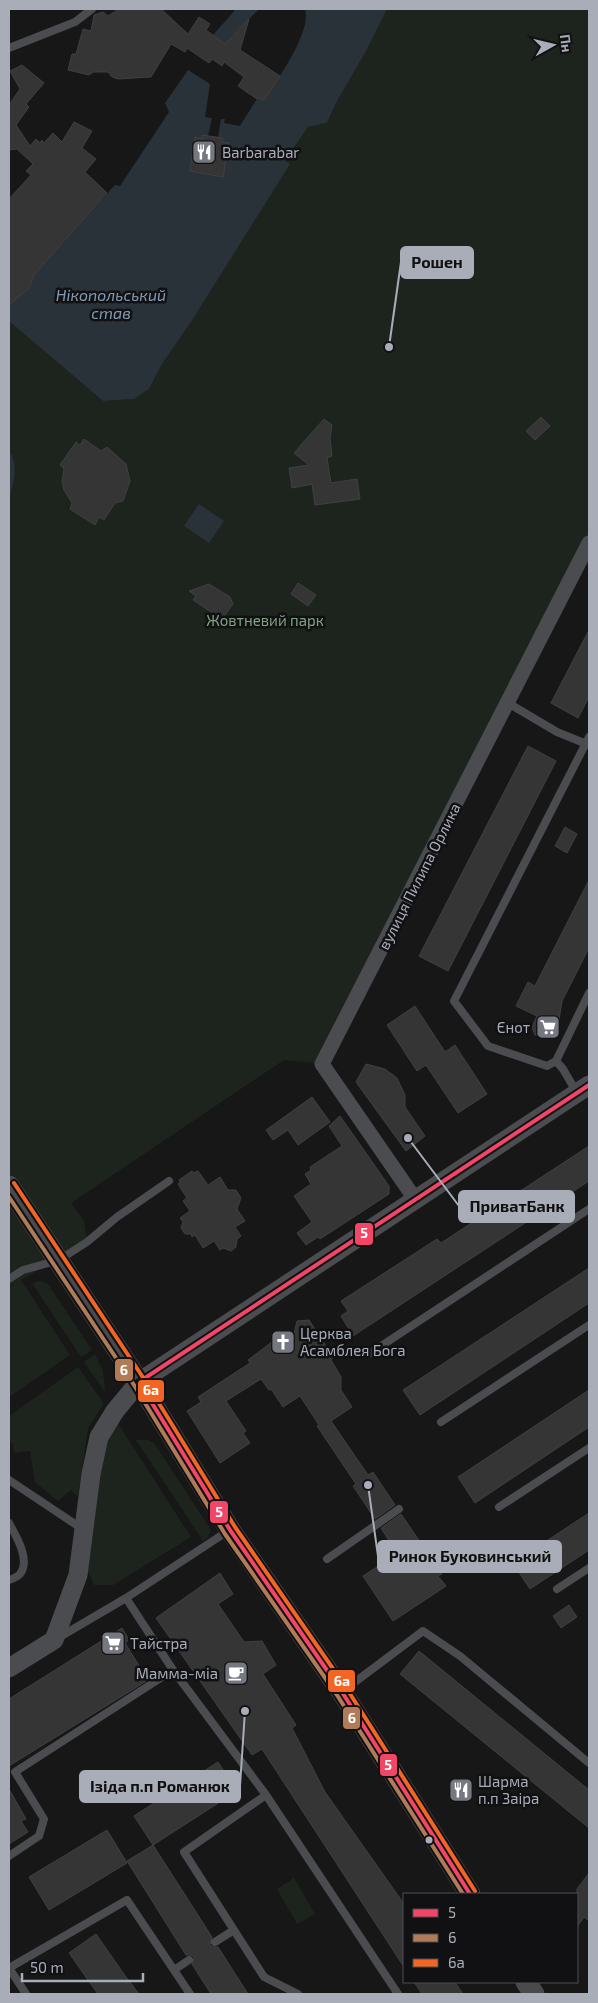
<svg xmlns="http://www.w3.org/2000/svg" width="598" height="2003" font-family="'Exo 2',sans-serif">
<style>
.green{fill:#1d241e}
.water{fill:#2a3239}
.building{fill:#353536;stroke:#3f4043}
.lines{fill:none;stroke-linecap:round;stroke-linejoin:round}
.service{stroke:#4b4c50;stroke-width:8}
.minor{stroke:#4b4c50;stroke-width:15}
.tertiary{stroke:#4b4c50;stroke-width:19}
.secondary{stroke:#4a4a4e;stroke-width:21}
.bus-1-casing{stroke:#111113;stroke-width:8}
.bus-2-casing{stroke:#111113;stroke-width:8}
.bus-3-casing{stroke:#111113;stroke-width:8}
.bus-1{stroke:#f34667;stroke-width:4}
.bus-2{stroke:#b07c57;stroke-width:4}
.bus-3{stroke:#f26522;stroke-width:4}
.bus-dot{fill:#a8adb8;stroke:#111113;stroke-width:2}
.labels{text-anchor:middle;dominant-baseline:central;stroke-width:5;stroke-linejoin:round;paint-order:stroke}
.poi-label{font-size:15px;fill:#a8adb8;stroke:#111113;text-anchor:start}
.park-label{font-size:15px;fill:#7fa381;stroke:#111113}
.street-label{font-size:15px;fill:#a8adb8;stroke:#111113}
.water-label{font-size:16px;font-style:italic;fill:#7f9bb3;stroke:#111113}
.leader{fill:none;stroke:#a8adb8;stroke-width:2}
.callout-dot{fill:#a8adb8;stroke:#111113;stroke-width:2}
.callout{fill:#a8adb8;stroke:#a8adb8;stroke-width:2}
.callout-label{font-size:16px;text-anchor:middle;font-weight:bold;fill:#111}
.line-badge{stroke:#111113;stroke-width:2}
.badge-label{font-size:14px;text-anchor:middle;font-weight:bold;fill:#fff}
</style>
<rect width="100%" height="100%" fill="#171717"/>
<!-- green -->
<path class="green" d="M387,9H589V549L323,1064L284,1060L71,1203L84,1221L87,1240L59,1259L21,1280L70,1355L9,1397V1288L16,1284L9,1287V498C13,481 19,466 9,450V321L103,401L134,399L149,389L162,364L191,322L289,164L285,162L308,127L327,123L336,103L365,53Z
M42,1281L48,1284L92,1350L81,1357L32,1283Z
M95,1354L103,1371L105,1392L84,1362Z
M78,1367L104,1404L88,1428L78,1497L71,1490L58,1501L35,1482L30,1451L14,1453L12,1442L9,1443V1416Z
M117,1422L191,1537L113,1585H94L88,1572V1557L104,1442Z
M136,1440H148L154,1443L211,1530L208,1537L203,1541Z
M294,1878L315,1914L297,1924L277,1889Z"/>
<!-- water -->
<path class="water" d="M236,9H259L225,44L213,35Z
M305,9H387L365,53L336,103L327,123L308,127L285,161L290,164L191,322L162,364L149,389L134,399L103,401L9,321V302L29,288L34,275L115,185L120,186L169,112L165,103L188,70L210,84L205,117L212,118L208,136L202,135V139L195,137L190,171L223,177L229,144L222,142L223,138L218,137L221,119H225L224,123L240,126L258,97L264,100C277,80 312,32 305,9Z
M9,450C19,466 14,481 9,498Z
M199,504L224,521L209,543L184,526Z"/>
<!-- building -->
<path class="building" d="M119,9H161L188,34L199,17L210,24L206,30L225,44L249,19L240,50L280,76L264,100L258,97L257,99L238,86L244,77L224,62L222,66L212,59L209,63L187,48L185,52L171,44L151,77L118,79L112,77L108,72H93L89,75L68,70L72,54H76L83,29L91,31L94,15L103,12L108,16Z
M22,65L44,83L26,104L29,107L16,125L30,146L36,139L40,143L42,140L44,143L53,133L62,142L74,122L92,131L82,148L96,159L85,172L107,193L34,275L29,288L9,305V199L31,175L26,171L33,164L17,149L9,150V105L20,89L10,71Z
M202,135L223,138L222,142L229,143L223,177L190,171L195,137L202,139Z
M541,417L550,426L535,440L526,431Z
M324,419L332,425L330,438L332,456L327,458L331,483L357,479L360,499L315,505L312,484L292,488L289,468L309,465L294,453Z
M84,439L101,451L107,447L126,464L130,481L123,501L115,503L104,520L99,517L95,525L70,509L72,503L64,490L62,481L64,469L60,465L76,442L80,445Z
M298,583L316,595L308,606L291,594Z
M209,584L230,597L233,604L222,619L193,600L196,596L189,591Z
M589,630V697L578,718L551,703Z
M528,746L556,761L448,971L419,956Z
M565,827L577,834L567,853L555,846Z
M589,880V948L562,1001L557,1033L542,1036L535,1035L532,1027L537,1016L516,1006L528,982L535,986Z
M415,1006L445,1052L455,1045L487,1094L458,1113L426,1065L417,1071L387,1025Z
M366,1064L385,1069L397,1078L405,1095V1107L425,1136L406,1151L356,1082Z
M312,1097L330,1122L298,1145L288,1130L273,1140L266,1130Z
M340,1116L389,1186V1194L320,1239L318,1237L306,1245L297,1233L312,1222L294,1196L311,1184L305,1174L311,1170L310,1167L342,1146L329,1126Z
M589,1146V1181L353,1336L341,1316L348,1311L341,1301L437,1239L441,1243Z
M192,1171L193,1173L198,1171L208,1185L220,1177L228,1190H236L241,1198L237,1209L245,1221L235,1227L241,1236L237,1239L236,1247L231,1251L223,1248L220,1250L214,1241L203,1248L195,1235L192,1237L191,1234H185L181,1228L183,1222L180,1218L190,1211L183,1201L187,1198L178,1184L180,1182L179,1180Z
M589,1268V1303L420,1415L403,1390Z
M309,1320L333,1357L331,1360L341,1377V1390L352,1407L331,1421L368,1475L373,1472L395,1505L375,1519L353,1486L356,1484L317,1426L319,1425L300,1396L283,1407L271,1389L269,1390L261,1379L226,1401L246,1431L243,1433L250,1443L220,1463L187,1411L201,1402L198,1397L250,1363L248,1360L272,1342L275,1346L294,1334L297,1321Z
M589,1390V1427L475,1503L458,1477Z
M589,1513V1550L530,1589L513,1563Z
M401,1514L442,1574L438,1576L446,1586L393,1621L363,1576L397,1554L381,1528Z
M220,1573L233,1594L218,1604L244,1642L262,1641L276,1665L263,1674L296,1725L292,1728L325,1792L404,1904V1967L262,1749L252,1755L156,1618Z
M569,1605L577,1617L561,1628L553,1616Z
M122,1628L129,1640L125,1643L148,1680L9,1766V1699Z
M419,1651L589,1790V1828L400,1674Z
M218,1762L237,1791L153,1845L134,1816Z
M9,1789L26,1819L21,1821L28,1832L9,1844Z
M107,1830L127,1863L49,1910L29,1877Z
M153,1845L212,1937L210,1945L213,1947H218L248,1994H211L192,1964L194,1957L191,1955H186L127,1861Z
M589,1873V1921L584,1917L577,1927V1889Z
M96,1934L126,1977L139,1994H98L69,1953Z
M414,1982H455L463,1994H422Z"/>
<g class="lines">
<!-- service -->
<path class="service" d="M9,48L75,22L92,9
M508,703L557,732L589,745
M556,1061L589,993
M577,1093L563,1069L556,1061L547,1066L488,1046L454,1001L589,737
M9,1279L23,1270L59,1260L87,1242L117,1217L169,1181
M369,1354L589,1209
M441,1422L589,1325
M9,1480L84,1530
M499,1507L589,1448
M9,1523C16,1536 31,1560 20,1574C17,1577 12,1579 9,1580
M327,1559L399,1509
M557,1589L589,1568
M126,1598L173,1670L266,1795L398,1994
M58,1638L126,1598L228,1531
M343,1691L423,1631L460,1656L589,1763
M266,1795L184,1852L264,1977L298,1994
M9,1856L39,1836L44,1819L15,1772L173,1670
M215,1942L234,1930
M9,1968L127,1900L190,1994
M9,1968L26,1994
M174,1970L189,1960"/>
<!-- minor -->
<path class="minor" d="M415,1199L322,1064L589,543"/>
<!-- tertiary -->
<path class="tertiary" d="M9,1668L54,1640L78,1575L91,1474L99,1437L115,1411L139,1382L589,1085"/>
<!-- secondary -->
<path class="secondary" d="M9,1186L139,1382L230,1530L342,1692L470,1894
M526,1982L534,1994"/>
<!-- bus-1 casing -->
<g class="bus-1-casing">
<path id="bus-1" d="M139,1382L230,1530L342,1692L470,1894
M139,1382L589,1085"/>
</g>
<!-- bus-2 casing -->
<g class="bus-2-casing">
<path id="bus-2" d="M9,1197L134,1385L225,1534L337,1695L463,1894"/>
</g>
<!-- bus-3 casing -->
<g class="bus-3-casing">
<path id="bus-3" d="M14,1183L144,1379L235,1527L347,1689L475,1891"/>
</g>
<!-- bus-1 -->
<use href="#bus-1" class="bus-1"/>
<!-- bus-2 -->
<use href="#bus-2" class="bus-2"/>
<!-- bus-3 -->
<use href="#bus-3" class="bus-3"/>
</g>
<!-- icons -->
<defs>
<g id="restaurant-square" transform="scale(1.25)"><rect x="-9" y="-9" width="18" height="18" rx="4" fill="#757880" stroke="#111113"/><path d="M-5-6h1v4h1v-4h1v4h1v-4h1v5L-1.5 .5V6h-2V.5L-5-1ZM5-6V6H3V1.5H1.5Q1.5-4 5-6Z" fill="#fff"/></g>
<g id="supermarket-square" transform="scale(1.25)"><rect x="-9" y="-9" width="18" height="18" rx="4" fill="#757880" stroke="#111113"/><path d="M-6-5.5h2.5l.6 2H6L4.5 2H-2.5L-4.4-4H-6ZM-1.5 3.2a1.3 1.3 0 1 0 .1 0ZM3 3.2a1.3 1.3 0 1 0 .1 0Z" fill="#fff"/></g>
<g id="church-square" transform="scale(1.25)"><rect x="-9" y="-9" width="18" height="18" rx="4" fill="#757880" stroke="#111113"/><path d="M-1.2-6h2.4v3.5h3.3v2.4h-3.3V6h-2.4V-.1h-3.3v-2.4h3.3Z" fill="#fff"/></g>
<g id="cafe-square" transform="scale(1.25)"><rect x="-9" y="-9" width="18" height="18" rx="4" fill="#757880" stroke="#111113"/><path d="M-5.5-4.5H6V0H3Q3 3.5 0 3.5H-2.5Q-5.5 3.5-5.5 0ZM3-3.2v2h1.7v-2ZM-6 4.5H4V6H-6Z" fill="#fff"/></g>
</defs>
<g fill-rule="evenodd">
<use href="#restaurant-square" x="204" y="152"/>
<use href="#supermarket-square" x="548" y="1027"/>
<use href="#church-square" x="283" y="1342"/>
<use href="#supermarket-square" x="113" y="1643"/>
<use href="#cafe-square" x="236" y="1673"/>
<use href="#restaurant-square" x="461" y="1790"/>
</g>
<!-- markers -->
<circle class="bus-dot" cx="429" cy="1840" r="4.5"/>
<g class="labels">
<!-- poi labels -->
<g class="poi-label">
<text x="222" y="152">Barbarabar</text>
<text x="530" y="1027" text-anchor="end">Єнот</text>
<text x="300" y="1333">Церква<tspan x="300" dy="17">Асамблея Бога</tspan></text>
<text x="130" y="1643">Тайстра</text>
<text x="218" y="1673" text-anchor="end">Мамма-міа</text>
<text x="478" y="1781">Шарма<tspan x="478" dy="17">п.п Заіра</tspan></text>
</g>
<!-- park labels -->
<g class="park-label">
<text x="265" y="620">Жовтневий парк</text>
</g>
<!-- street labels -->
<g class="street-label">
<text transform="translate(419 876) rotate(-63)">вулиця Пилипа Орлика</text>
</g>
<!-- water labels -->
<g class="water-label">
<text x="111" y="294">Нікопольський<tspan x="111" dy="18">став</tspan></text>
</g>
</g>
<!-- callouts -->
<path class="leader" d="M389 347L401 262M408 1138L459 1206M368 1485L378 1556M245 1711L240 1786"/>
<g class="callout-dot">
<circle cx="389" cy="347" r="5"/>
<circle cx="408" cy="1138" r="5"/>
<circle cx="368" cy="1485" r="5"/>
<circle cx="245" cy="1711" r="5"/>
</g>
<g class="callout">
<rect x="401" y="247" width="72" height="31" rx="5"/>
<rect x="459" y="1191" width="115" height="31" rx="5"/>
<rect x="378" y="1541" width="183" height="31" rx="5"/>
<rect x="80" y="1771" width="160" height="31" rx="5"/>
</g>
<g class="callout-label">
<text x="437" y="268">Рошен</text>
<text x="517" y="1212">ПриватБанк</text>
<text x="470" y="1562">Ринок Буковинський</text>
<text x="160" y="1792">Ізіда п.п Романюк</text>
</g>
<g class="line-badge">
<rect x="354" y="1222" width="20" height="24" rx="5" fill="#f34667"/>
<rect x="114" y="1358" width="20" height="24" rx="5" fill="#b07c57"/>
<rect x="137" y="1379" width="28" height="24" rx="5" fill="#f26522"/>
<rect x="209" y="1500" width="20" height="24" rx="5" fill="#f34667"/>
<rect x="327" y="1669" width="29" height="24" rx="5" fill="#f26522"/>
<rect x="342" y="1706" width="19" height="24" rx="5" fill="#b07c57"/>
<rect x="379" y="1753" width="19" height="24" rx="5" fill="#f34667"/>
</g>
<g class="badge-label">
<text x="364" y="1238">5</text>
<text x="124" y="1375">6</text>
<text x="151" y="1395">6а</text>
<text x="219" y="1517">5</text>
<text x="342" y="1686">6а</text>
<text x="352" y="1723">6</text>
<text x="388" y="1770">5</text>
</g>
<!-- border -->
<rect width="598" height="2003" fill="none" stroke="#a8adb8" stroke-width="20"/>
<!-- legend -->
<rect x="403" y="1893" width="175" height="90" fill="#111113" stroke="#4d4f55"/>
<rect x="413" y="1909" width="25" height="8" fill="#f34667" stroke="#4d4f55"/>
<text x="448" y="1918" font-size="15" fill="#a8adb8">5</text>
<rect x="413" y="1934" width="25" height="8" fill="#b07c57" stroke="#4d4f55"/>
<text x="448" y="1943" font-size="15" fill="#a8adb8">6</text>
<rect x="413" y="1959" width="25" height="8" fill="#f26522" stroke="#4d4f55"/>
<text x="448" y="1968" font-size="15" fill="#a8adb8">6а</text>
<!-- north arrow -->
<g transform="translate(553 45) rotate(82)" stroke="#111113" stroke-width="4" paint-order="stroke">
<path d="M0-4L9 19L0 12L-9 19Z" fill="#a8adb8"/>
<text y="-8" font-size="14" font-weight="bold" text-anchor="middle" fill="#a8adb8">Пн</text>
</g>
<!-- scale -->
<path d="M22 1973v8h121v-8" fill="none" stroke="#a8adb8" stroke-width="2.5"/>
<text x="30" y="1973" font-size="15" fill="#a8adb8" stroke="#111113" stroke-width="4" paint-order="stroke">50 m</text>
</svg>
